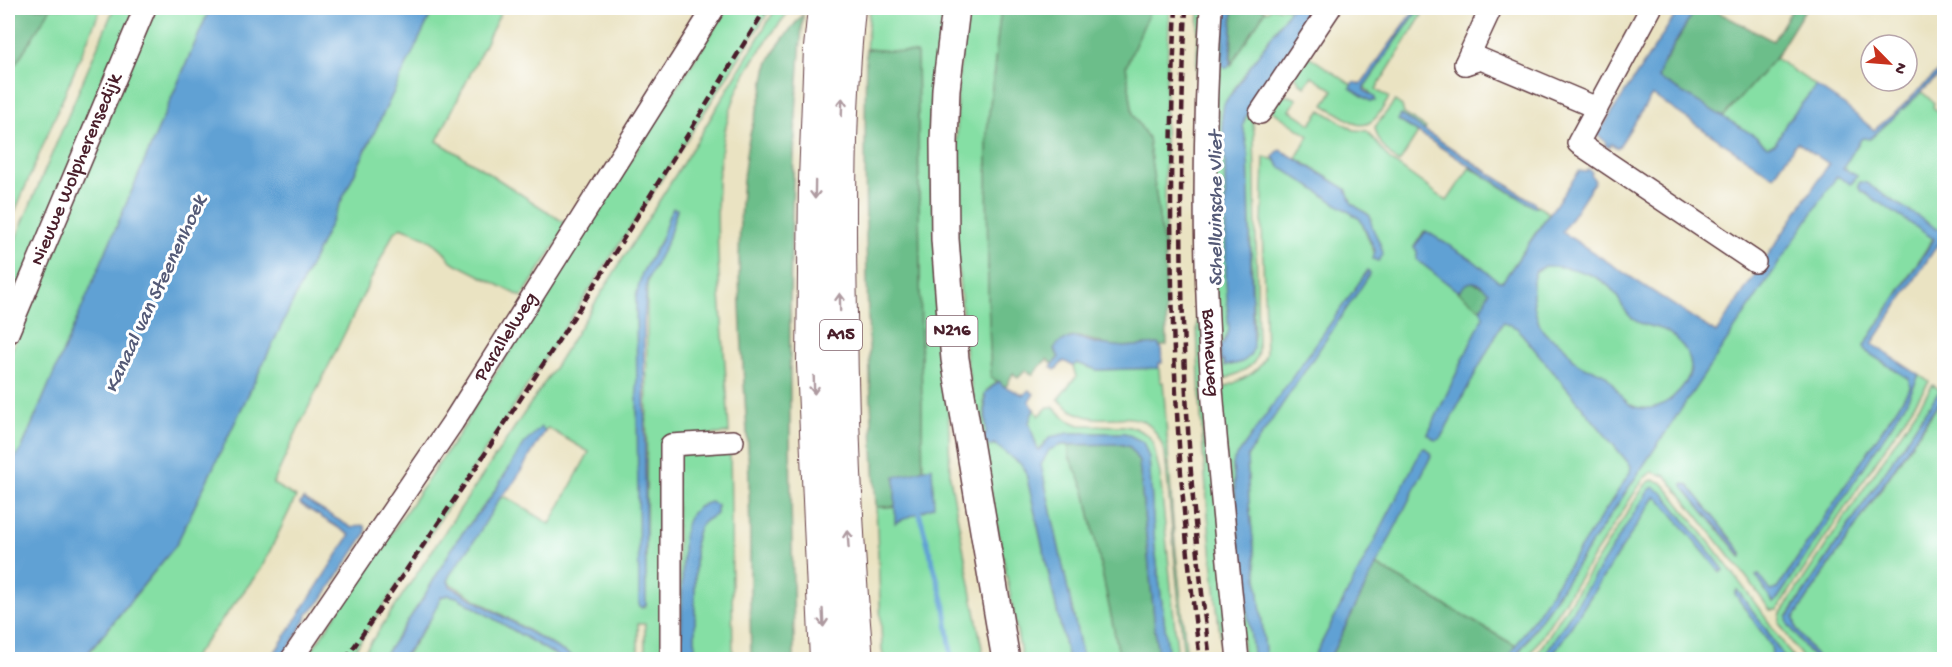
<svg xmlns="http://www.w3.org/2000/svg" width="1952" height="667" font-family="'Gochi Hand',sans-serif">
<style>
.green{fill:#85dfa4;stroke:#687f68;stroke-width:1.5;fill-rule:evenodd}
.forest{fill:#6cbe8a;stroke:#5b6e5a;stroke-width:1.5}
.water{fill:#61a1d4;stroke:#566080;stroke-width:1.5;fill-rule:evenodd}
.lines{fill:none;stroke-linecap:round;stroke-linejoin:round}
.stream{stroke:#61a1d4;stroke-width:5}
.minor-casing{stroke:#623c42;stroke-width:24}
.major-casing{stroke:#623c42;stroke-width:30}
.highway-casing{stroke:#623c42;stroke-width:34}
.minor{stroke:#fff;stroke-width:21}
.major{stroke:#fff;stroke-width:27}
.highway{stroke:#fff;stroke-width:32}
.rail{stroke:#4a1f2b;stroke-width:4.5;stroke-dasharray:9 4.5;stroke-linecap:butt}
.oneway{stroke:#ae9aa0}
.labels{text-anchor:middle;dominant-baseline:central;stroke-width:6;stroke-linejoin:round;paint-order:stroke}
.shield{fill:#fff;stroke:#80626b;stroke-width:1.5}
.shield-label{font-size:18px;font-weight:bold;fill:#4a1f2b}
.street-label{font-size:20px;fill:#4a1f2b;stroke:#fff}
.water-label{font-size:21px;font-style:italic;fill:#545a77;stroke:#fff}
</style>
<rect width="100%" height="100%" fill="#fff"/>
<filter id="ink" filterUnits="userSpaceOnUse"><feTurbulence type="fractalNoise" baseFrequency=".0167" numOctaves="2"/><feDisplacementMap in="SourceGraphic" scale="12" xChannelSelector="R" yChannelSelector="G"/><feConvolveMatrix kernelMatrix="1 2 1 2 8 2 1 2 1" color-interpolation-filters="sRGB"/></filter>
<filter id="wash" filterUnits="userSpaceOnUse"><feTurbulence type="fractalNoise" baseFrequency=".008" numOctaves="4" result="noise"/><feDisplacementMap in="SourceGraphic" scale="24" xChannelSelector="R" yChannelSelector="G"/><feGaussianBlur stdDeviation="1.35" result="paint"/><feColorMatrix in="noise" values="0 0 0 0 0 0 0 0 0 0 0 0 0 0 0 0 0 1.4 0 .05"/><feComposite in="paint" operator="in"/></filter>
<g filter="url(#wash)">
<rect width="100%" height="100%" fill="#eae3c2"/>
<!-- green -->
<path class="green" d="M8,8H101L8,228Z
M114,8H139L8,321V257Z
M154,8H210L21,450L8,467V359Z
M434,8H503L437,141L487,172L568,225L522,297L451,261C441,243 420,234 401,227L393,234L295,435L273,484L296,497L261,569L192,659L83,660L176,545Z
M727,8H771L656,188L349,659L305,660L465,425L474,407Z
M776,8H792C772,32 752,58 739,87C713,146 716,215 719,277C722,329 727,381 729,433L667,439L666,659H645V624H638V659H576L449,583V576L500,498L506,497L550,524L589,452L548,428L524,444L491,497L457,540L422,600L382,659L359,660L551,373L698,139ZM677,210L668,240L649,276L647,286L646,605L645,607H640L636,297L642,273Z
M870,8H946L948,393L950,477L984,659H884L882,650L876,507L908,506L923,495L917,54L866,49Z
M966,8H1001L987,132L988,294L991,376L997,382L986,391L984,398L986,433L994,444L1022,465L1025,469L1068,659H1022L966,359L956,242L957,90Z
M1151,8H1170L1165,108V259L1148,138L1133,115L1126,66Z
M1199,8H1204L1231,659H1223C1196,443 1189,226 1199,8Z
M1216,8H1225L1222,64L1224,68H1227L1265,11H1268L1271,8H1291L1227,99L1222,116L1225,164L1226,279L1229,331L1224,341L1250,356L1254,337L1248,153L1243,125L1248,111L1252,117L1254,133L1258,347C1258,352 1257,358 1254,362C1247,371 1228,378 1217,382L1215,333Z
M1417,12L1422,15L1376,89L1389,98C1382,109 1373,129 1356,124L1324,105L1333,90L1312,76L1305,86L1300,83L1295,74L1304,53L1352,85L1350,87L1375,98L1364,87Z
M1775,58L1816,86L1787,122L1775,144L1767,146L1755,136L1723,117Z
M1922,92L1934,103L1933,107L1944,117V229H1937L1858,187L1934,237L1864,346L1867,352L1909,379L1910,388L1777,589L1771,592L1759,575L1756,576L1773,602L1776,601L1906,403L1919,375L1929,382L1777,610H1770L1747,578L1666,476L1652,472L1644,478L1527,659L1514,660L1837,175L1851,184L1857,177L1843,168L1861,139L1863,138L1870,139ZM1683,484L1688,485L1742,553L1741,557L1684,488Z
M1283,96H1290L1297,99L1290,110L1311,124L1321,110L1354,130L1367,131L1389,159L1447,201L1470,167L1534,207L1536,205L1549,213L1503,281H1498L1474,261L1424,231L1414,247L1417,251V260L1481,309L1483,317L1428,434L1440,439L1503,322L1517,328L1631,466L1630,473L1516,646L1376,565L1432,454L1425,448L1423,449L1313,659H1266L1249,503L1247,457L1370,273L1303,363L1234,460L1233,466L1242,573L1254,659H1244L1220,390C1239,379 1260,376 1266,353L1262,225L1264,157L1275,160L1281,167L1360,219L1375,254L1382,249L1369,225L1371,218L1368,214L1352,204L1346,189L1296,158L1309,136L1268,108Z
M1395,101L1402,106L1404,114L1426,128L1424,131L1401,116L1398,120L1418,133L1399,163C1388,154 1377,141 1375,127Z
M1545,266C1569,266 1600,273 1615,293C1621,302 1624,312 1633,319C1642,326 1648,325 1658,328C1665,329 1672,335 1677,340C1698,360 1694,378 1673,397C1663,406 1649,411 1635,407C1621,402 1616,385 1605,375C1596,368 1584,370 1576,362C1572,358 1569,352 1565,348C1560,342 1553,340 1547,335C1534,324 1529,285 1536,271Z
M1075,363L1097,370L1159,368L1160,382H1163L1164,393L1173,523L1187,659H1184L1165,453C1146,395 1113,430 1077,413C1069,410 1064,404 1058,399L1076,377L1073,366Z
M1933,385L1940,390L1787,617L1788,624L1814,659H1803L1779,623L1781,613Z
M1940,402H1944V659H1818L1796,628L1794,618Z
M1048,407H1053L1068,420L1079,425L1124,426L1135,428L1148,435L1153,443L1160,474L1178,659H1169L1155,547L1149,458L1143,442L1125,433H1069L1045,442L1039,450L1037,448L1029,422L1034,409L1039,416Z
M1061,445H1069V456L1085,490L1120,659H1083L1041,465L1049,450Z
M730,447L733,659H695V542C697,526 703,521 717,513V505L683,542L681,659L675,455Z
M1653,480L1661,482L1667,488C1711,544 1755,600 1794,659H1785L1766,629L1737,590L1735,594L1771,646L1772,653L1768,659H1550L1655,497L1660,498L1720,572L1724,570L1664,494L1652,488L1542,659L1533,660L1643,488L1648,482Z
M448,595L457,597L562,659L403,660L431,618L441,597Z"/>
<!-- forest -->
<path class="forest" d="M8,8H51L17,62L8,73Z
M1001,8H1151L1126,66L1133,115L1148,138L1165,259L1167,345L1159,347L1158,344C1142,346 1126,348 1111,346C1099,344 1086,336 1074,337C1065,338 1060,343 1054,349L1059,357L1053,364L1047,359L1032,375L1026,370L1018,378L1013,373L1006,387L991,377L988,294L987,132Z
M1233,8H1263L1265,11L1231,65Z
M1696,8H1710L1773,41L1793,8H1806L1775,58L1723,117L1659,79L1657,75Z
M803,14C789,176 788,339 791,500C792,553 794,606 794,659H751C749,590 751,520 748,450C743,352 732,253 746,155C749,132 757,111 763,89C764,82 765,74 767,67C774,47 790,30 803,14Z
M866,49L917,53L923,495L908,506L876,507C868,355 863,201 866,49Z
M1470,281L1484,287L1490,292L1481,309L1457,291Z
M1118,444L1130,447L1139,462L1158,659H1120L1085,490L1069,456V445Z
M1376,565L1516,646L1507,659L1329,660Z"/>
<!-- water -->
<path class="water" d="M210,8H434L176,545L83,659H8V467L21,450Z
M1225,8H1233L1230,64L1227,68H1224L1222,64Z
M1291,8H1318L1245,118L1243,125L1248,153L1253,349C1248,363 1238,364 1224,366V361H1221L1220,345L1223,344L1229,331L1226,279L1225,164L1222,116L1224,104Z
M1416,8H1419L1364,87V90L1375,98V101H1370L1350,88L1353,82L1361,84Z
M1680,8H1696L1662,65L1658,78L1755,136L1767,146L1775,144L1787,122L1816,86L1844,105L1874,130L1896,112L1944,66V71L1870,139L1863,138L1861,139L1843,168L1857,176L1851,184L1837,176L1514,659H1507L1630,473L1631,466L1517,328L1503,322L1440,439L1435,440L1428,434L1483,317L1481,309L1489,292C1478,280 1470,278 1459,291L1456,290L1417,260V251L1414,247L1426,231L1474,261L1498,281H1503L1579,171L1586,172L1588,169L1592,172L1591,175L1595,181L1562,232L1716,333L1829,164L1797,142L1774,176L1771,175L1652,95L1618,148L1611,144L1608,147L1605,145L1606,142L1595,133L1597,131H1600ZM1545,266C1569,266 1600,273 1615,293C1621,302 1624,312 1633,319C1642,326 1648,325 1658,328C1665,329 1672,335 1677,340C1698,360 1694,378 1673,397C1663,406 1649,411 1635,407C1621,402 1616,385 1605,375C1596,368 1584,370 1576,362C1572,358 1569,352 1565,348C1560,342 1553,340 1547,335C1534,324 1529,285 1536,271Z
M1401,115L1535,203L1536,206L1534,207L1398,120Z
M1281,150L1346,189L1352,204L1370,216C1370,231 1382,240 1383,255L1378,261L1373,259L1375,250L1360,219L1280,167L1273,157L1278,151Z
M1860,182L1866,183L1937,229H1944V235L1872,344L1919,375L1906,403L1776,601L1773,602L1756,576L1759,575L1771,591L1777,589L1910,388L1909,379L1867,352L1864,346L1934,239L1860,190L1858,185Z
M673,208L677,209L668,240L647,281L644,324L646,605L642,608L639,605L636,297L642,273L661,240L669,215Z
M1368,270L1370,274L1247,457L1249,503L1266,659H1254L1242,573L1233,466L1234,460Z
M1075,337L1098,344L1124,347L1159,344V347H1161L1162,363H1159V368L1097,370L1077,363L1073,366L1064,361L1055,370L1051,367L1059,357L1054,349C1058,341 1067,339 1075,337Z
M999,381L1003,386L1024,395L1029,390L1034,394L1029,401L1034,409L1029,422L1037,448L1039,450L1050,437L1069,433H1125L1143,442L1149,458L1155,547L1169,659H1158L1139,462L1130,447L1120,444L1061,445L1049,450L1041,465L1083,659H1068L1025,469L1022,465L994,444L990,447L982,438L986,433L985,393Z
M1940,390L1944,393V402L1938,403L1794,618L1796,628L1818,659H1814L1788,624L1787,618Z
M541,427L545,431L513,484L500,498L474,541L449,576L448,581L450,586L576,659H562L457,597L448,595L441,597L431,618L402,659H382L422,600L457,540L491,497L524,444Z
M1425,448L1432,454L1329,659H1313L1422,449Z
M932,467L934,506L895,523V477Z
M1683,484L1688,485L1742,553V557L1684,488Z
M1654,487L1664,494L1724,570L1720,572L1660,499L1655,497L1550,659H1542L1649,490Z
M303,499L352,528L361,525L365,526L366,533L321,601L307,614L306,619L282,659L270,660L350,535L300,504Z
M710,502L717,505V514C703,521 697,526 695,542V659L681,660L683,542C685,522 689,508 710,502Z
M1737,590L1766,629L1785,659H1768L1772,653L1771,646L1735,594Z"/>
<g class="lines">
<!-- stream -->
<path class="stream" d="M919,512L945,607L952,660"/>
</g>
</g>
<g filter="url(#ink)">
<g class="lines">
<!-- minor casing -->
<g class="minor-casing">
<g id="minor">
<path id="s1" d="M1211,8C1203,134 1203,262 1212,388C1219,479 1229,569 1238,660"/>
<path d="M1465,64L1481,59L1597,108L1651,8"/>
<path d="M1465,64L1491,8"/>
<path d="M1597,108L1578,143L1755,262"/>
<path d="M1260,113L1330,8"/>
<path id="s2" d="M8,333L145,8"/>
<path id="s3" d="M291,660L453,422L714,8"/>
<path d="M671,660V445L733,441"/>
</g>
</g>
<!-- major casing -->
<g class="major-casing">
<path id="major" d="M956,8L946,89L944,142L945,239L950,305L955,359L1006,660"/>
</g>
<!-- highway casing -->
<g class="highway-casing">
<path id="highway" d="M824,8L820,48L815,180L813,363L826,660
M849,8C839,110 839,213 841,315C842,430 847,545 857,660"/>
</g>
<!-- minor -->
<use href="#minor" class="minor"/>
<!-- major -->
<use href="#major" class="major"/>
<!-- highway -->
<use href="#highway" class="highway"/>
<!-- rail -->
<path class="rail" d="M1176,8C1165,225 1172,444 1200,660
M1186,8C1175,224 1182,444 1210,660
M345,660L475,469L601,275L766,8"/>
</g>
<!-- one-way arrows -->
<defs><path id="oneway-shaft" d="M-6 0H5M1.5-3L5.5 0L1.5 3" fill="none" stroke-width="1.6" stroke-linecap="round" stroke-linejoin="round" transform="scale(1.5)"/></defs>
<g class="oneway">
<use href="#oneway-shaft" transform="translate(842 107) rotate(-88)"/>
<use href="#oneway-shaft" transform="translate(815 190) rotate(91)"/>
<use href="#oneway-shaft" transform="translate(840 302) rotate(-91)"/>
<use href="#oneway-shaft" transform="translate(814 385) rotate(88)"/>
<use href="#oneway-shaft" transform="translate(848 539) rotate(-94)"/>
<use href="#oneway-shaft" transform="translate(823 618) rotate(87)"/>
</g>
</g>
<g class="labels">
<!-- shield labels -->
<g class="shield">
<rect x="926.5" y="316" width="51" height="30" rx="4.5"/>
<rect x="820" y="320" width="42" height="30" rx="4.5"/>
</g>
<g class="shield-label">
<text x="952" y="331">N216</text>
<text x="841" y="335">A15</text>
</g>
<!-- street labels -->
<g class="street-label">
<text stroke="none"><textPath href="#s2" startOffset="177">Nieuwe Wolpherensedijk</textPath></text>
<text stroke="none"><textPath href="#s3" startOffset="388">Parallelweg</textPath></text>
<text stroke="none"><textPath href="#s1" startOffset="345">Banneweg</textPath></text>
</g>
<!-- water labels -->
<g class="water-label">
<text transform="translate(1217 209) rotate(-90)">Schelluinsche Vliet</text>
<text transform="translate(157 295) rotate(-65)">Kanaal van Steenenhoek</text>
</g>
</g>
<!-- margin -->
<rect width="1952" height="667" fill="none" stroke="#fff" stroke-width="30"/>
<!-- north arrow -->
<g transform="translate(1889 63) rotate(115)"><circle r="28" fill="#ffffff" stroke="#b7a5aa" stroke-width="1.5"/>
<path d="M0-4.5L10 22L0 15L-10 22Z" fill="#c8321e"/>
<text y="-9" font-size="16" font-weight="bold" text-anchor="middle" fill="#4a1f2b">N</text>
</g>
</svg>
